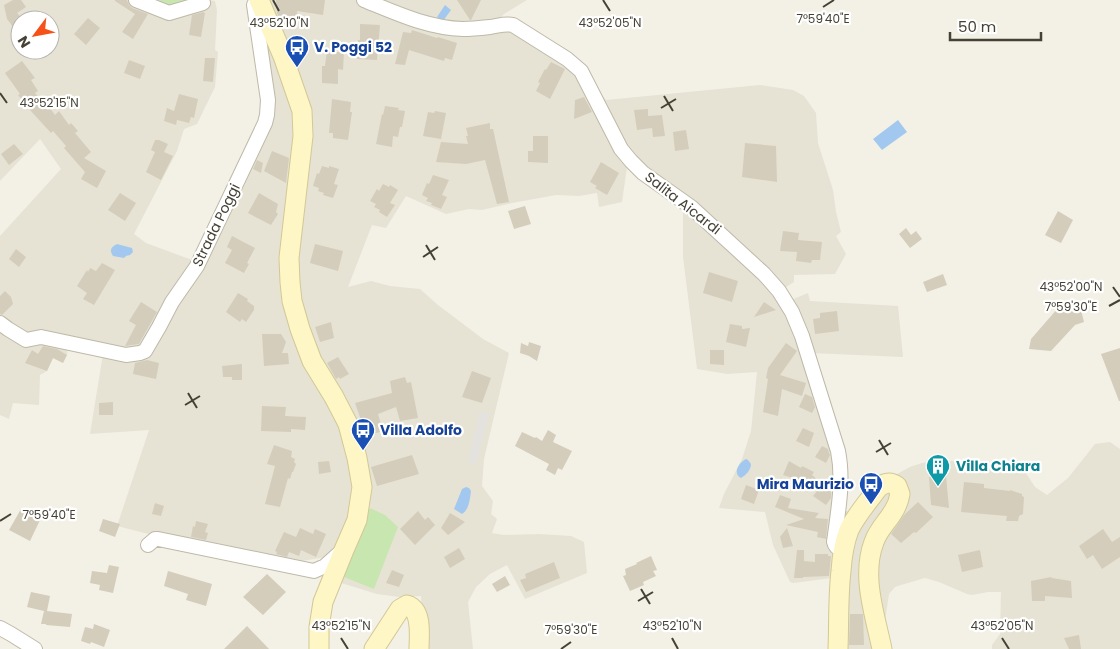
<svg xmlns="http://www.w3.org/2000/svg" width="1120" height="649" font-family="Poppins,sans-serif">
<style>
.residential{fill:#e6e3d4;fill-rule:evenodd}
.green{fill:#c8e6af}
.parking{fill:#e3e2de}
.water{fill:#a3c8ef}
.building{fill:#d4cdbb}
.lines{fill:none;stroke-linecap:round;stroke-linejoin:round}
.minor-casing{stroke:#beb9a8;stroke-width:16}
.secondary-casing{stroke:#d2c896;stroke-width:21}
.minor{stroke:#fff;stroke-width:14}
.secondary{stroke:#fef6c5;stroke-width:19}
.ticks{fill:none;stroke:#454135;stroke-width:2}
.labels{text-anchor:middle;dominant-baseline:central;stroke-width:4.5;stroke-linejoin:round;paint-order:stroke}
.transit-label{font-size:14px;font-weight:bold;fill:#164399;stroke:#fff;text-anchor:start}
.street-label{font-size:14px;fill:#454135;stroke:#fff}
.culture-label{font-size:14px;font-weight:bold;fill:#0d838f;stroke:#fff;text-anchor:start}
.ticks-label{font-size:12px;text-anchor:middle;fill:#454135;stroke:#fff;stroke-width:4.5;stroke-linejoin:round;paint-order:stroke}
</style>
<rect width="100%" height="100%" fill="#f3f0e6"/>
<!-- residential -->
<path class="residential" d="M0,0H209L215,1L217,10L215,50L218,52L215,87L197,124L184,129L177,151L134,234L146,243L192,260L260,118L261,76L250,0H527L504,14L500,18L499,21L593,85L606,100L760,85L793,90L804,96L816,113L818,143L833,190L836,212L841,232L836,236L846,254L835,274L794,275V282L783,289L791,300L808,293L810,301L898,306L903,357L811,353L824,386L842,511H852L878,479L885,474L895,475L910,467L922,463L936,461H951L1006,467L1024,470L1035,487L1047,495L1068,478L1095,444L1110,442L1120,449V649H992V645L1000,634L1001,592H988L972,595L967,594L939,582L925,578L901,585L895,587L889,594L884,628L887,649H842L840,577L793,583L790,582L773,545L765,512L719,508L724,494L742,459L751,431L757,372L727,374L697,369L683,257V209L641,180L627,167L622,202L599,207L597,193L579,196L556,195L512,203L482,210L469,209L446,214L406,196L386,228L372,225L348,287L371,281L390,286L420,289L438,305L483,339L509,353L484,459L482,486L493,501L491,514L497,519L492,533L504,535L539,534L571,536L584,542L587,573L525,599L507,565L490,574L476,587L468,602L473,649H418L422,612L421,596L399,597L377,594L338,582L347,554L288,563L176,541L117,526L149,430L90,434L103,354L68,346L67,355L63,363L53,358L47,371L40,375L39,405L13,403L9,419L0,415V236L61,169L40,139L0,181ZM20,20H50V50H20Z"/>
<!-- green -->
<path class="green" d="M142,0H200L167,9Z
M370,508L385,515L398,527L374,589L344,577Z"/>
<!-- parking -->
<path class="parking" d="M480,412L489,413L476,464L468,461Z"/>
<!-- water -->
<path class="water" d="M445,5L451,10L443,21L437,17Z
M898,120L907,132L882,150L873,139Z
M117,244L132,248L133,252L130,255L126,256L124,258L113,256C109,250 111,247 117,244Z
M746,459L748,460L751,464C751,470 746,475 741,478C732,474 739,462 746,459Z
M466,487L469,488L471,491C470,499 469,510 462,514L454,509L462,489Z"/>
<!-- building -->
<path class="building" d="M13,0H21L26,7L17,13L20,16V36L7,19L4,5Z
M115,0H127L129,5L132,8L148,14L133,39L122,32L135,14L115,1Z
M276,0H325L323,15L297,11L298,24L282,25L277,13Z
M457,0H481L471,20H470Z
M203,12L205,13L201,37L189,35L192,15Z
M88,18L100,28L86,45L74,34Z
M360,24L380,25L377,60L357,59L358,40H360Z
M412,30L437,38L438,37L457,43L452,60L445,58L444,61L409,50L405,65L395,64L403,32L411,33Z
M327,50H337V52H344L343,70L338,69V84L322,83V66H325Z
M205,58H215L213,82L203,81Z
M129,60L145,66L140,79L124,73Z
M22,61L35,78L31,80L38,91L35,93L48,110L50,108L55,115L59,111L69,125L71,123L78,131L75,133L91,152L84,158L106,171L97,188L81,179L85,172L64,148L66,146L53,131L51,133L30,110L18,95L20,94L5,73Z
M551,62L565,69L550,99L536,91L540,83L538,82L545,69L546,70Z
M179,94L198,99L194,118L191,117L189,123L177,120L176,125L164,121L167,108L174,111Z
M584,97L592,112L574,119L575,100Z
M332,99L351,102L350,112H352L348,140L333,138V133H329Z
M385,106L399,108L398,110L405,111L402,127H400L398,137L393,136L392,147L376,144L382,114L383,115Z
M648,109V116L662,115L665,136L653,137L652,128L637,130L634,110Z
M435,111L446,113L441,139L423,136L428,112L434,113Z
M490,123V129H493L509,202L497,204L485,160L466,164L436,162L441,142L468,144L466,136H468L466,128Z
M686,130L689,149L675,151L673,132Z
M533,136H548V163L528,162V151H533Z
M155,140H159L168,144L164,152L173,156L161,180L146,172L155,152L151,150Z
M745,143L776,146L777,182L742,177Z
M14,144L23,154L9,165L1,154Z
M272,151L289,158L286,183L264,171Z
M257,160L263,163L261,173L253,169Z
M601,162L619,173L607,195L595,188L597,186L590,182Z
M322,166L329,168V166L339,169L334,184L338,185L333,198L323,195L324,193L318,191L319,188L313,186L317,173L319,174Z
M433,175L449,180L442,195L447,197L441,209L431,205L432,203L426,201L428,198L422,195L427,183L429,184Z
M383,184L389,187L390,185L398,190L390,203L395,205L387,217L379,212L380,210L374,207L376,204L370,201L377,189L379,191Z
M120,193L136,203L125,221L108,210Z
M259,193L278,204L276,212L278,214L271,225L248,213Z
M525,206L531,224L514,229L508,211Z
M1058,211L1073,220L1061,243L1045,235Z
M906,228L911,235L916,231L922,239L910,248L899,234Z
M783,231L799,233L798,240L822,242L820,260H812L811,263L796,261L797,252L780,251Z
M232,236L255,248L247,263L249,264L244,273L225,263L232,250L227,247Z
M315,244L343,251L338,271L310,263Z
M16,249L26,257L19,267L9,259Z
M102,263L115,270L94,305L83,299L87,293L77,286L87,270L88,272L90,268L96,271Z
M709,272L738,281L732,302L703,293Z
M943,274L947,285L927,292L923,282Z
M5,291L11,297L13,304L2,315L0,314V296Z
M238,293L248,299L247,301L254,306V310L246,322L242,319L240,322L226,312Z
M141,302L157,312L139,344L125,346L136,325L129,321Z
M764,302L776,310L754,317Z
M1079,302L1084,322L1075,325L1051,351L1029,349L1031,339L1058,308Z
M837,311L839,331L815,334L813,319L820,318V313Z
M331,322L334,338L320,342L315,327Z
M730,324L742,326V329L750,328L746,347L726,342Z
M262,334H281L286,342L282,353H288L289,364L264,366Z
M529,342L541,346L537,361L529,356L520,353L521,343L528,346Z
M786,343L797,351L780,375L806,383L802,396L782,389L778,416L763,412L768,379L766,378L768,368Z
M43,346L57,349L67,355L63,363L53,358L47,371L25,363L32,350L38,354Z
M1120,348V401H1119L1101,354Z
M710,350H724V365L710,364Z
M338,357L349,374L340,379L339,377L336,379L327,363Z
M147,360L159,363L156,379L133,374L135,363Z
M242,364V380H232V377H223L222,366Z
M472,371L491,378L482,403L462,397Z
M405,377L407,383L411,382L418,418L400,421L396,407L378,414L383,431L363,437L359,421L361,420L355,403L392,393L390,381Z
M805,394L812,397L815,407L812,413L799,407Z
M113,402V415H99V403Z
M262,406L286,407L285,416L306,417L305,430L291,429V432L261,431Z
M803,428L814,433L809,447L796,441Z
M548,430L556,435L553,442L572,451L562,470L558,468L555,475L546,470L549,464L515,446L522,432L535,438L536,437L542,441Z
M274,445L292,451L291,457L295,459L294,462L296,464L293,472H292L290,479L288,478L280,507L265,504L275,466L267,464Z
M822,446L828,449L829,453L830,455L826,463L815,457Z
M412,455L419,474L377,486L371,467Z
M329,461L331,472L319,474L318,462Z
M789,461L801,468L802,466L814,472L812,475L831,491V498L826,505L813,496L817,491L794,482L796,479L783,475Z
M946,476L949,508L931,505L929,477Z
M964,482L984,484V488L1010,491V490L1022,494V496L1024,497L1023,514L1019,516L1018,521H1006L1007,516L961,512Z
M746,485L759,490L754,504L741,499Z
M780,495L791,499L788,508L819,513L815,518L828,519L826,539L817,537L818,532L786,525L804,519L775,507Z
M918,502L933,517L916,533L914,532L901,543L891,534L904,515Z
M155,503L164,506L161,516L152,514Z
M21,509L41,518L30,541L9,530Z
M418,511L425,520L428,517L435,525L415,545L400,529Z
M450,513L465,522L448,535L441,528Z
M103,519L120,524L115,537L99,531Z
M196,521L208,524L205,532L208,533L206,540L191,537L193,526L195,527Z
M300,528L313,534L315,529L326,534L316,557L301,550L299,556L289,552L287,557L276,554L277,552L275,551L284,532L296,537Z
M787,528L793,546L783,548L780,537Z
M1103,529L1112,542L1120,537V557L1102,569L1093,555L1087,559L1079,546Z
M459,548L465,559L450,568L444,557Z
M797,550H804V561L815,562V554H828V556H831L829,576L803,577V578H794Z
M980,550L983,567L962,572L958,555Z
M651,556L657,570L653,571L656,576L643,582L644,585L630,591L623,576L626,575L625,569L637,564L636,563Z
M554,562L560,578L526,592L520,580L526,578L525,574Z
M109,565L119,567L113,593L99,590L100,585L90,583L92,571L107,573Z
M392,570L404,575L399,587L386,583Z
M168,571L212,584L206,606L186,600L188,594L164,586Z
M267,574L286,592L263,615L243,597Z
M505,576L510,585L497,592L492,584Z
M1051,577L1052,578L1071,581L1072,598L1045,596V601H1032L1031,581Z
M31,592L50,596L47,611L72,614L70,627L46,625V624H41L44,611L27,607Z
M850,614H863L864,645H849Z
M94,624L110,630L104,647L91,642L90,644L81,641L85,627L93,629Z
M247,626L269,649H224Z
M1079,635L1081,649H1069L1064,638Z"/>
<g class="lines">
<!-- minor casing -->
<g class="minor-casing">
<path id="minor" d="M136,0L169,13L203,3
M364,0C396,13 428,28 463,29C472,29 481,28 490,27C498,26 505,23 513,25L567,59L581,71L621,149L631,161L643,173L691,207L764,274L779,291L792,312L802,336L838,451C844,481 838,512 834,542C835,547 838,549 843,551
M0,323L8,329L26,340L41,337L126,355L140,353L145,351L159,327L172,302L197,266L265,123L267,115L268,100L254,5L256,1
M148,545L155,539H158L314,571L325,566L343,550
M0,628L11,634L35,649"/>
</g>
<!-- secondary casing -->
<g class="secondary-casing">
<path id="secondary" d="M259,0L283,56L302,111L303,136L289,258L290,282L292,301L300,329L312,361L334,397L348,424L357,458L362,487L357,520L344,550L323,602L319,627V649
M374,649L400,609L407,605C423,610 419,636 419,649
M838,649C839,623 838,597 841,571C842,557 844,543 849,530C856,515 868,502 878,488C884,483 890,481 897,486L900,494C899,500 897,506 893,512C887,522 878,530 874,542C861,576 875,615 882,649"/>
</g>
<!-- minor -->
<use href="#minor" class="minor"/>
<!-- secondary -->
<use href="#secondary" class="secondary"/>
</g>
<!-- ticks -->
<path class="ticks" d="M273,0L279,11M603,0L610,11M823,7L834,0M0,93L7,103M664,96L673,111M661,108L676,99M426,245L435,260M423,257L438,247M1113,287L1120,297M1109,306L1120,300M188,393L197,408M185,405L200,396M879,440L888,455M876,452L891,443M0,521L11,514M641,589L650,604M638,601L653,592M341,638L348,649M672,638L678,649M1002,638L1009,649M561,649L571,642"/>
<!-- icons -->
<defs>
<g id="bus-pin" transform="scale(1.25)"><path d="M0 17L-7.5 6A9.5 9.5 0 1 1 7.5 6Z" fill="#1a4fb4" stroke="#fff"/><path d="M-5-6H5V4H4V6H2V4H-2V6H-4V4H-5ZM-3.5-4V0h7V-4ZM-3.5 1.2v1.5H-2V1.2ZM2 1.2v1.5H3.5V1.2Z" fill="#fff"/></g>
<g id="building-pin" transform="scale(1.25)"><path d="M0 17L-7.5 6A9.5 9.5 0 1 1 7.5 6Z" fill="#0f9aa8" stroke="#fff"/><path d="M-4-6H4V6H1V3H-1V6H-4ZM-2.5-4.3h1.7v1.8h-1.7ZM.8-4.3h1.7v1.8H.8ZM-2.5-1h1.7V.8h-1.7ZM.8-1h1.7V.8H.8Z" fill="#fff"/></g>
</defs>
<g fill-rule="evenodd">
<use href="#bus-pin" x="297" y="47"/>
<use href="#bus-pin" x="363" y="430"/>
<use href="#building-pin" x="938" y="466"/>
<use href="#bus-pin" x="871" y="484"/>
</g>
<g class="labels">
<!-- transit labels -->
<g class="transit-label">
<text x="314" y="47">V. Poggi 52</text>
<text x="380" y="430">Villa Adolfo</text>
<text x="854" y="484" text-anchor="end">Mira Maurizio</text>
</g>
<!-- street labels -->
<g class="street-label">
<text transform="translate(683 203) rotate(38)">Salita Aicardi</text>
<text transform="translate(216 225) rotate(-64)">Strada Poggi</text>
</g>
<!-- culture labels -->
<g class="culture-label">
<text x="956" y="466">Villa Chiara</text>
</g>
</g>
<g class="ticks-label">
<text x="823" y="23">7°59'40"E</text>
<text x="279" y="27">43°52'10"N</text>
<text x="610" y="27">43°52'05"N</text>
<text x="49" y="107">43°52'15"N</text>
<text x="1071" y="291">43°52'00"N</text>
<text x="1071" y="311">7°59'30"E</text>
<text x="49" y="519">7°59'40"E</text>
<text x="341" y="630">43°52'15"N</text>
<text x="672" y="630">43°52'10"N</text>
<text x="1002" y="630">43°52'05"N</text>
<text x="571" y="634">7°59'30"E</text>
</g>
<!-- north arrow -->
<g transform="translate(35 35) rotate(238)"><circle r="24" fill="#ffffff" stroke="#b5b3ae"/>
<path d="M0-4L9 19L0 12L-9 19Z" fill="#f65119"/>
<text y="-8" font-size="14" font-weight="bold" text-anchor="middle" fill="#454135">N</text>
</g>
<!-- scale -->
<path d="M950 32v8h91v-8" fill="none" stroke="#454135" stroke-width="2.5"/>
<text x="958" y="32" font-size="15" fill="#454135" stroke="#ffffff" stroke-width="4" paint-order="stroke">50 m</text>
</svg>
